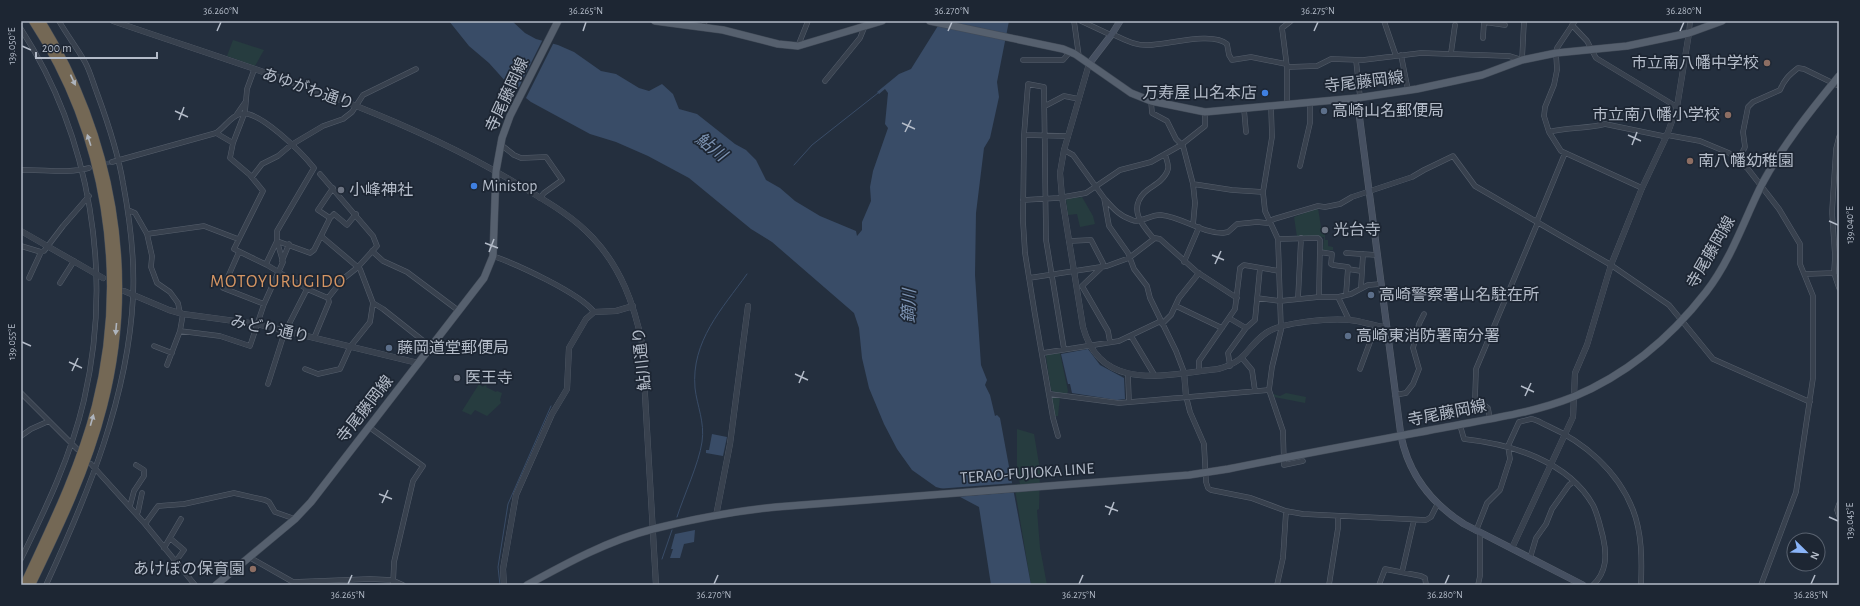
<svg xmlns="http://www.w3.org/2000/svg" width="1860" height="606" font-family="'Alegreya Sans','Noto Sans JP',sans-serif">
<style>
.green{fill:#263c3f}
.water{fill:#394c67}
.pier{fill:#242f3e}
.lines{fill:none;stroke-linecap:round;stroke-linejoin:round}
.stream{stroke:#394c67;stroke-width:1}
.minor-tunnel{stroke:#3a4453;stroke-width:4.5;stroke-dasharray:4.5 2;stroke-linecap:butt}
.minor-casing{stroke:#565f6c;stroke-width:5.5}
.tertiary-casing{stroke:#565f6c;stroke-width:6}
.secondary-casing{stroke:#565f6c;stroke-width:7}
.primary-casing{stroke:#414a57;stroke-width:8}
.motorway-casing{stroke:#434c59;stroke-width:9}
.minor{stroke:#38414e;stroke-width:4.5}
.tertiary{stroke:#38414e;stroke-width:5.5}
.secondary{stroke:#465061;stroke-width:6}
.primary{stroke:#56606e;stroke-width:7}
.motorway{stroke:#746855;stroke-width:8}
.oneway{fill:#aeb4bd}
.ticks{fill:none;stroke:#b4bcc9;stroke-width:1.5}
.education-dot{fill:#8d6e63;stroke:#1d2633;stroke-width:1.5}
.shop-dot{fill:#3f7fe0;stroke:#1d2633;stroke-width:1.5}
.service-dot{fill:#5c6f8a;stroke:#1d2633;stroke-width:1.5}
.worship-dot{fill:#6b7280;stroke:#1d2633;stroke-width:1.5}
.labels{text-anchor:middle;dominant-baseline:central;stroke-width:3.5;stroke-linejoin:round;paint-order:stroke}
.poi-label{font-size:16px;fill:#b4bcc9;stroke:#1d2633;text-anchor:start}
.street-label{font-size:16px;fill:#b4bcc9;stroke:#1d2633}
.water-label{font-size:17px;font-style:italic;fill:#7c92b1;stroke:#1d2633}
.quarter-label{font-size:18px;letter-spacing:1px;fill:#d59563;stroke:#1d2633}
.neatline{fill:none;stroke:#b4bcc9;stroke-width:1.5}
.ticks-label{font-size:10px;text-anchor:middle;fill:#b4bcc9}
</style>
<rect width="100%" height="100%" fill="#242f3e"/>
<!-- green -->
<path class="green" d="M233,40L264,50L255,66L227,56Z
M1082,197L1093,216L1095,224L1080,227L1077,214L1068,215L1066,199Z
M1318,208L1321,227H1325V240H1328V246L1333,247V250H1323L1324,237H1297L1294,217Z
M1060,353L1068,391L1067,394L1054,392L1051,390L1046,357V355Z
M486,382L488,384L486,387L496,392L497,391L502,393L500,400L501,403L487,416L475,410L471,415L462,411L479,384L483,387Z
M1286,393L1306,397L1305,403L1274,397L1273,394L1280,396Z
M1054,396L1060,397L1058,416H1054L1052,398Z
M1017,429L1034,434L1040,470L1039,509L1037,510L1040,548L1047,585H1031L1014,484H1020L1017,471Z"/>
<!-- water -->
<path class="water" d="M449,21H512L525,33L536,39L558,45L574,52L601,71L616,74L639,88L649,91L662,84L673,94L679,109L697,114L735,144L746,150L756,160L766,180L780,188L795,201L820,216L856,231L857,236L862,230V222L871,201L870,187L873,171L888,128L885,124L888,93L885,89L879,94L877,92L899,74L911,69L941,21H1009L997,82L999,97L990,138L984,148L976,213L975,275L981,365L987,380L985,385L990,395L995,416L997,415L1000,418L1031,585H991L979,507L947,490L936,487L912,470L897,449L884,424L869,388L862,358L859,328L854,313L772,242L751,229L689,178L648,156L616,142L590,134L531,102L507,83L489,63L469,46Z
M1088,349L1100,365L1124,378L1125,399L1117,400L1072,393L1070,384H1068L1061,354Z
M712,434L727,437L723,456L706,453V450H709Z
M695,530L694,542L684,544L680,558H670L673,549H671L675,534Z"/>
<!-- pier -->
<path class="pier" d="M543,39L554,42L525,100L516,93Z
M1015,483L1017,492L954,497L936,489Z"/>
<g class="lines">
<!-- stream -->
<path class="stream" d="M794,165L812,145L878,93
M677,517C684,495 699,463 702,442C705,422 697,406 695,388C691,341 722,309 747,274
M662,559L672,530
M500,585L498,567L508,504L551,406"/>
<!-- minor-tunnel -->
<path class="minor-tunnel" d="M100,165L112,162"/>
<!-- minor casing -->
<g class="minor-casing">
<path id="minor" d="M1074,21L1079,57
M1081,21L1111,35
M1384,21L1396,56
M1575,21L1557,48L1556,53L1557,70L1554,85L1545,107L1544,116L1549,132L1561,151L1642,188
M1484,22L1505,25
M1572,25L1587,41L1596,58L1677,107
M703,28L705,21
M21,29C91,138 113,274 84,400C71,456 46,508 21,559
M1689,33L1690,21
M1112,34C1124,39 1135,46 1148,45C1167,45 1212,31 1227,44L1229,55L1232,60L1251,57L1286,64
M1483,38L1484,21
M798,46L808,21
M1451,53L1455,25
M1401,55L1408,90
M1023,60H1063L1070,52
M1356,60L1360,97
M1287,67L1317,66L1331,59L1363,60L1421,53L1509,56L1522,60L1524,21
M254,70L247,89L245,112L233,143L230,158L250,175L263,191L234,249L267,265L307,289L328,298L343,279L358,267L377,246L373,236L320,174
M825,81L860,38L865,26
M1151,101L1152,113L1167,121L1176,139L1183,146L1193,184L1195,203L1193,225
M1287,105V67L1282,28L1291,21
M1045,106L1064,96L1079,99
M1271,106L1272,137L1263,192L1265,211L1278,239L1281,330L1272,367L1269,390L1283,431L1284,465L1303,461
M1244,109L1246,132
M237,114L246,101
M1549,132C1568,127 1586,129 1605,124L1663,136L1667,135L1700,141L1729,153L1748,169L1779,209L1800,244V264L1813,296V378L1796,492L1761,585
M216,133L233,143
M1024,135L1068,136
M1839,137L1836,149L1832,212L1835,256L1834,273L1839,288
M500,144L514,155L521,158L546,157L562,180L544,193L540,198
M1064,150L1073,155L1104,198L1109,226L1128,253L1134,269L1147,286L1150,298L1176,351L1184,372
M1738,161L1745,147L1743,132L1748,107L1753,102L1780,90C1784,80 1789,75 1798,68L1804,69L1839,86
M112,162L216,133C224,128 231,116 240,114C258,108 303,154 314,168L277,231V241L283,262L264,304L250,346L220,336L180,331L183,314
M1300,166L1310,123V102
M21,170C43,169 67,174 89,168
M252,177L262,164L278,156L291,145L323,126L343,119L352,112L363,95L416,69
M1193,184L1232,190L1263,192
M1104,198C1112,207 1119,216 1132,220C1141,224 1150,214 1161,215C1182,217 1201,233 1223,233L1228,232L1237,224L1257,222L1267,223L1274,219L1318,206L1325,207L1340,204L1352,197L1412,177L1424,170L1453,156L1475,186L1611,265L1669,305L1713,359L1810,402
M1023,200L1058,198L1086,193L1120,170L1151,162L1181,145L1205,126V112
M128,210L135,213L147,234L204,226L238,239
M330,218L334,214L347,225L356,214
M1537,221L1565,153
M147,234L152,256L151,267L157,283L170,292L178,303L180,313
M321,236L360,269L373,303L383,309L431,347
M1154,239C1143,226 1128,210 1144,193C1149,188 1156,185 1161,180C1164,177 1167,173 1168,169C1169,165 1166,158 1165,154
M1278,239L1318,238L1320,240L1319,297
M1069,241L1091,240L1103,263L1102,267L1082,286L1108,331L1110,342
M21,246L41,252L44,251L63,226L89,196
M372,251L383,261L407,272L459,311
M239,252L223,288L264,304
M1320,252L1332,254L1331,264L1333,265L1348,267L1346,295
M1346,253L1377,255
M493,256C516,264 580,293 594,312
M282,261L289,244
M1184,262L1199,227
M266,264L277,241L310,253L314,250L330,218L318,210L333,188
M1348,269L1361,271
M1805,274L1834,273
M29,278L41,252
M1029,278L1107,266L1129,258L1155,238L1160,239L1197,272L1237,298
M60,283L74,261
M1361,288L1363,254
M1338,297L1349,320
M1257,298L1280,301L1319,297H1338L1351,294L1368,285L1381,284
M1298,299L1301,238
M1176,306L1222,328
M1229,318L1246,328
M1162,324L1171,315L1179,298L1199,273
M1131,336L1155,376
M314,338L329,302L328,298
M154,346L172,353
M1043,353L1119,341L1161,321
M1242,358L1252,370L1255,391
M167,365L180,331
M1230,366L1228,353L1246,328L1255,320L1260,268
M305,369L318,374L340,369L350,347L370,322L373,303
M1360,369L1376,326
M1199,371V361L1235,309L1240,268L1244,265L1279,271
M1128,375L1129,402
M268,384L284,334L307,289
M21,393L77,449
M1050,394L1119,403L1269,390
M1395,395L1406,393L1413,384L1419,369L1413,348L1419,324L1424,314
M1186,396L1190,412L1204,444L1206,482L1208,488L1211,490L1251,498L1286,511L1303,514L1426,520L1431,517L1437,505
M1490,419L1488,408L1475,399L1476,369L1538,222
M1460,425L1464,439C1511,444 1568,461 1593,505C1598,515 1600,526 1603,537C1607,555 1607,572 1593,585
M369,427L423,466L413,481L394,562L393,585
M21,436L31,429L49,421
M1058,436L1053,418L1035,315L1025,253L1023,221L1024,135L1028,84L1044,87L1046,240L1064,349
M91,464L145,524L195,585
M1839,504L1837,510L1839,516
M130,506L134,491L144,476V470L136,465
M135,512H138L142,493
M145,524L158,506L184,504L234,493L265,500L269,502L275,512L295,519
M1476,531L1487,503L1500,490L1510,459L1508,446L1519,422C1523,421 1527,420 1531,419C1536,419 1543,424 1548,426C1584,442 1618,471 1633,510C1642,533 1642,560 1641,585
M171,539L184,550L176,561
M164,548L181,519
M249,557L293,582L370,579L392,580L403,585
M1530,558L1536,538L1546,524L1552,509L1569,485L1573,482
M1402,572L1414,520
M46,585C88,494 128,398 133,297C135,259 130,220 123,183C118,152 108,123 97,93C93,83 90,71 85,62C77,48 67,35 59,21
M1277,585L1283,558L1286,511
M1329,585L1338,528V517
M1379,585L1385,569L1421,576L1425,578L1426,585
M1478,585L1480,576V533"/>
</g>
<!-- tertiary casing -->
<g class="tertiary-casing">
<path id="tertiary" d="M113,21C249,68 390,108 514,182C542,199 571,214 593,238C621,268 634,304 642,343L656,585
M1089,64L1064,150L1060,173L1062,197L1083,327C1101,394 1167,374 1218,369C1248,361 1245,348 1266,333C1281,322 1331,318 1350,320C1362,321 1373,326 1386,327
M21,231L103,278
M124,291L169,310L183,314L257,324L418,363
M1184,372L1186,396
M716,516L730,444L748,306
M1512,548L1573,417L1575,373L1587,345L1611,265L1642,188L1667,135L1677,107L1689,33
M504,585L503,569L516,495L552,414L567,389L569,348L586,319L594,312L616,311L633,306"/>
</g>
<!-- secondary casing -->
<g class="secondary-casing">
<path id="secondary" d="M1089,64L1112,34L1120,21
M1357,98L1401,436C1409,475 1431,503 1464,524L1583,585"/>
</g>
<!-- primary casing -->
<g class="primary-casing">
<path id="primary" d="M655,21L723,30L778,44L798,46L882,21
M930,21L1063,49L1075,54L1131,93L1151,101L1205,112L1357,98L1417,89L1482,75L1522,60L1556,53L1627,46L1689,33L1722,21
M216,585L295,519L311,502L484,278L493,256L496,171L502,138L510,116L558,21
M527,585C567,563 609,540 653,529C693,519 735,511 776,507L1189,475L1228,469C1301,454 1374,441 1447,427C1489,419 1533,413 1573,397C1626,375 1671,337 1706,292C1731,260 1744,220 1762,184C1783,145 1811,110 1839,76"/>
</g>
<!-- motorway casing -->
<g class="motorway-casing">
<path id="motorway" d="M24,585C51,527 80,468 96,406C129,276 107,134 33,21
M31,585C59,527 87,469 103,406C137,274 112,137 41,21"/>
</g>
<!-- minor -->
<use href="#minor" class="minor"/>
<!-- tertiary -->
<use href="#tertiary" class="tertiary"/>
<!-- secondary -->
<use href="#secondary" class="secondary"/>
<!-- primary -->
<use href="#primary" class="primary"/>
<!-- motorway -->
<use href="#motorway" class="motorway"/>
</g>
<!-- one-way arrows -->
<defs><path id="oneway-solid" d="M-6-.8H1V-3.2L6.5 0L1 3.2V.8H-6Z"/></defs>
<g class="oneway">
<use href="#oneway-solid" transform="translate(73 80) rotate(65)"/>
<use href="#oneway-solid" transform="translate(89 140) rotate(-108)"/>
<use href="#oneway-solid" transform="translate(116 329) rotate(95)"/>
<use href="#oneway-solid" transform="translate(92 420) rotate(-74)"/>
</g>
<!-- ticks -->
<path class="ticks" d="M217,31L221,22M583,31L586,22M948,31L952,22M1314,31L1318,22M1680,31L1684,22M22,46L31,50M175,111L188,117M179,120L184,107M902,123L915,129M905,132L911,120M1628,135L1641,141M1632,145L1637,132M1829,221L1838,225M485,243L498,248M489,252L494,239M1212,255L1224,260M1215,264L1221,251M22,342L31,346M69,362L82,368M72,371L78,358M795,374L808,380M799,383L804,371M1521,386L1534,392M1525,396L1531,383M379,494L392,499M382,503L388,490M1105,506L1118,511M1109,515L1114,502M1829,517L1838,521M348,584L352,575M714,584L718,575M1079,584L1083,575M1445,584L1449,575M1811,584L1815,575"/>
<!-- markers -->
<g class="education-dot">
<circle cx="1767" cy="63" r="4"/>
<circle cx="1728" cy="115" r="4"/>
<circle cx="1690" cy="161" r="4"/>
<circle cx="253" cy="569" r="4"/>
</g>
<g class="shop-dot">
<circle cx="1265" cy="93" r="4"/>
<circle cx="474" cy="186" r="4"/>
</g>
<g class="service-dot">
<circle cx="1324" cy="111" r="4"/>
<circle cx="1371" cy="295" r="4"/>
<circle cx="1348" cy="336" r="4"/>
<circle cx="389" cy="348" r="4"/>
</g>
<g class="worship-dot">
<circle cx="341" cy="190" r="4"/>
<circle cx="1325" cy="230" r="4"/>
<circle cx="457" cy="378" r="4"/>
</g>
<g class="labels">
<!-- poi labels -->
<g class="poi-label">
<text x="1759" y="63" text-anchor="end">市立南八幡中学校</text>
<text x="1257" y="93" text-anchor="end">万寿屋 山名本店</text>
<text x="1332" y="111">高崎山名郵便局</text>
<text x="1720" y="115" text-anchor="end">市立南八幡小学校</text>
<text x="1698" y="161">南八幡幼稚園</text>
<text x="482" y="186">Ministop</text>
<text x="349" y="190">小峰神社</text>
<text x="1333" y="230">光台寺</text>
<text x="1379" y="295">高崎警察署山名駐在所</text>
<text x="1356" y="336">高崎東消防署南分署</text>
<text x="397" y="348">藤岡道堂郵便局</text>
<text x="465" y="378">医王寺</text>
<text x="245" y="569" text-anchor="end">あけぼの保育園</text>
</g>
<!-- street labels -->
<g class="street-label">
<text transform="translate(1364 82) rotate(-7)">寺尾藤岡線</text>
<text transform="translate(308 89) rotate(19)">あゆがわ通り</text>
<text transform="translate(507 95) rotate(-65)">寺尾藤岡線</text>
<text transform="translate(1711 252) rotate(-60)">寺尾藤岡線</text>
<text transform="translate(270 329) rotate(12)">みどり通り</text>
<text transform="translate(642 359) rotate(-96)">鮎川通り</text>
<text transform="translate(365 409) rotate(-52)">寺尾藤岡線</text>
<text transform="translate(1447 413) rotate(-11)">寺尾藤岡線</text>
<text transform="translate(1027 473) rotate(-4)">TERAO-FUJIOKA LINE</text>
</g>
<!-- water labels -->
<g class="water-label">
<text transform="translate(711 147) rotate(38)">鮎川</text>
<text transform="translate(909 306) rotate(-88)">鏑川</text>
</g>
<!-- quarter labels -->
<g class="quarter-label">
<text x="278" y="282">MOTOYURUGIDO</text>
</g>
</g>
<!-- border -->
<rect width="1860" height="606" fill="none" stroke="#1d2633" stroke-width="44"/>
<!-- north arrow -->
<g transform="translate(1806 552) rotate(113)"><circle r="19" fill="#1d2633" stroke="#59626f"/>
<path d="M0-3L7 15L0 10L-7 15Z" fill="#8ab4f8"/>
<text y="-6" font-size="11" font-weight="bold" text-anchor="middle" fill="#b4bcc9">N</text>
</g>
<!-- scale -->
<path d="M36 52v6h121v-6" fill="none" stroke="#b4bcc9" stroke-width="2"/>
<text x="42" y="52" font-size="12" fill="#b4bcc9" stroke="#1d2633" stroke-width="3" paint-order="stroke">200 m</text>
<rect x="22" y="22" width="1816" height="562" class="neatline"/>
<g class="ticks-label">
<text x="221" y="14">36.260°N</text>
<text x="586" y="14">36.265°N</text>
<text x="952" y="14">36.270°N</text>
<text x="1318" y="14">36.275°N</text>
<text x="1684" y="14">36.280°N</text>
<text transform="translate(11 46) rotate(-90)" y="4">139.050°E</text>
<text transform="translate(1849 225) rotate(-90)" y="4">139.040°E</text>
<text transform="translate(11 342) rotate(-90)" y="4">139.055°E</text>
<text transform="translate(1849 521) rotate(-90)" y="4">139.045°E</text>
<text x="348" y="598">36.265°N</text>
<text x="714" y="598">36.270°N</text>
<text x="1079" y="598">36.275°N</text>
<text x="1445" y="598">36.280°N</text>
<text x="1811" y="598">36.285°N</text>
</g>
</svg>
